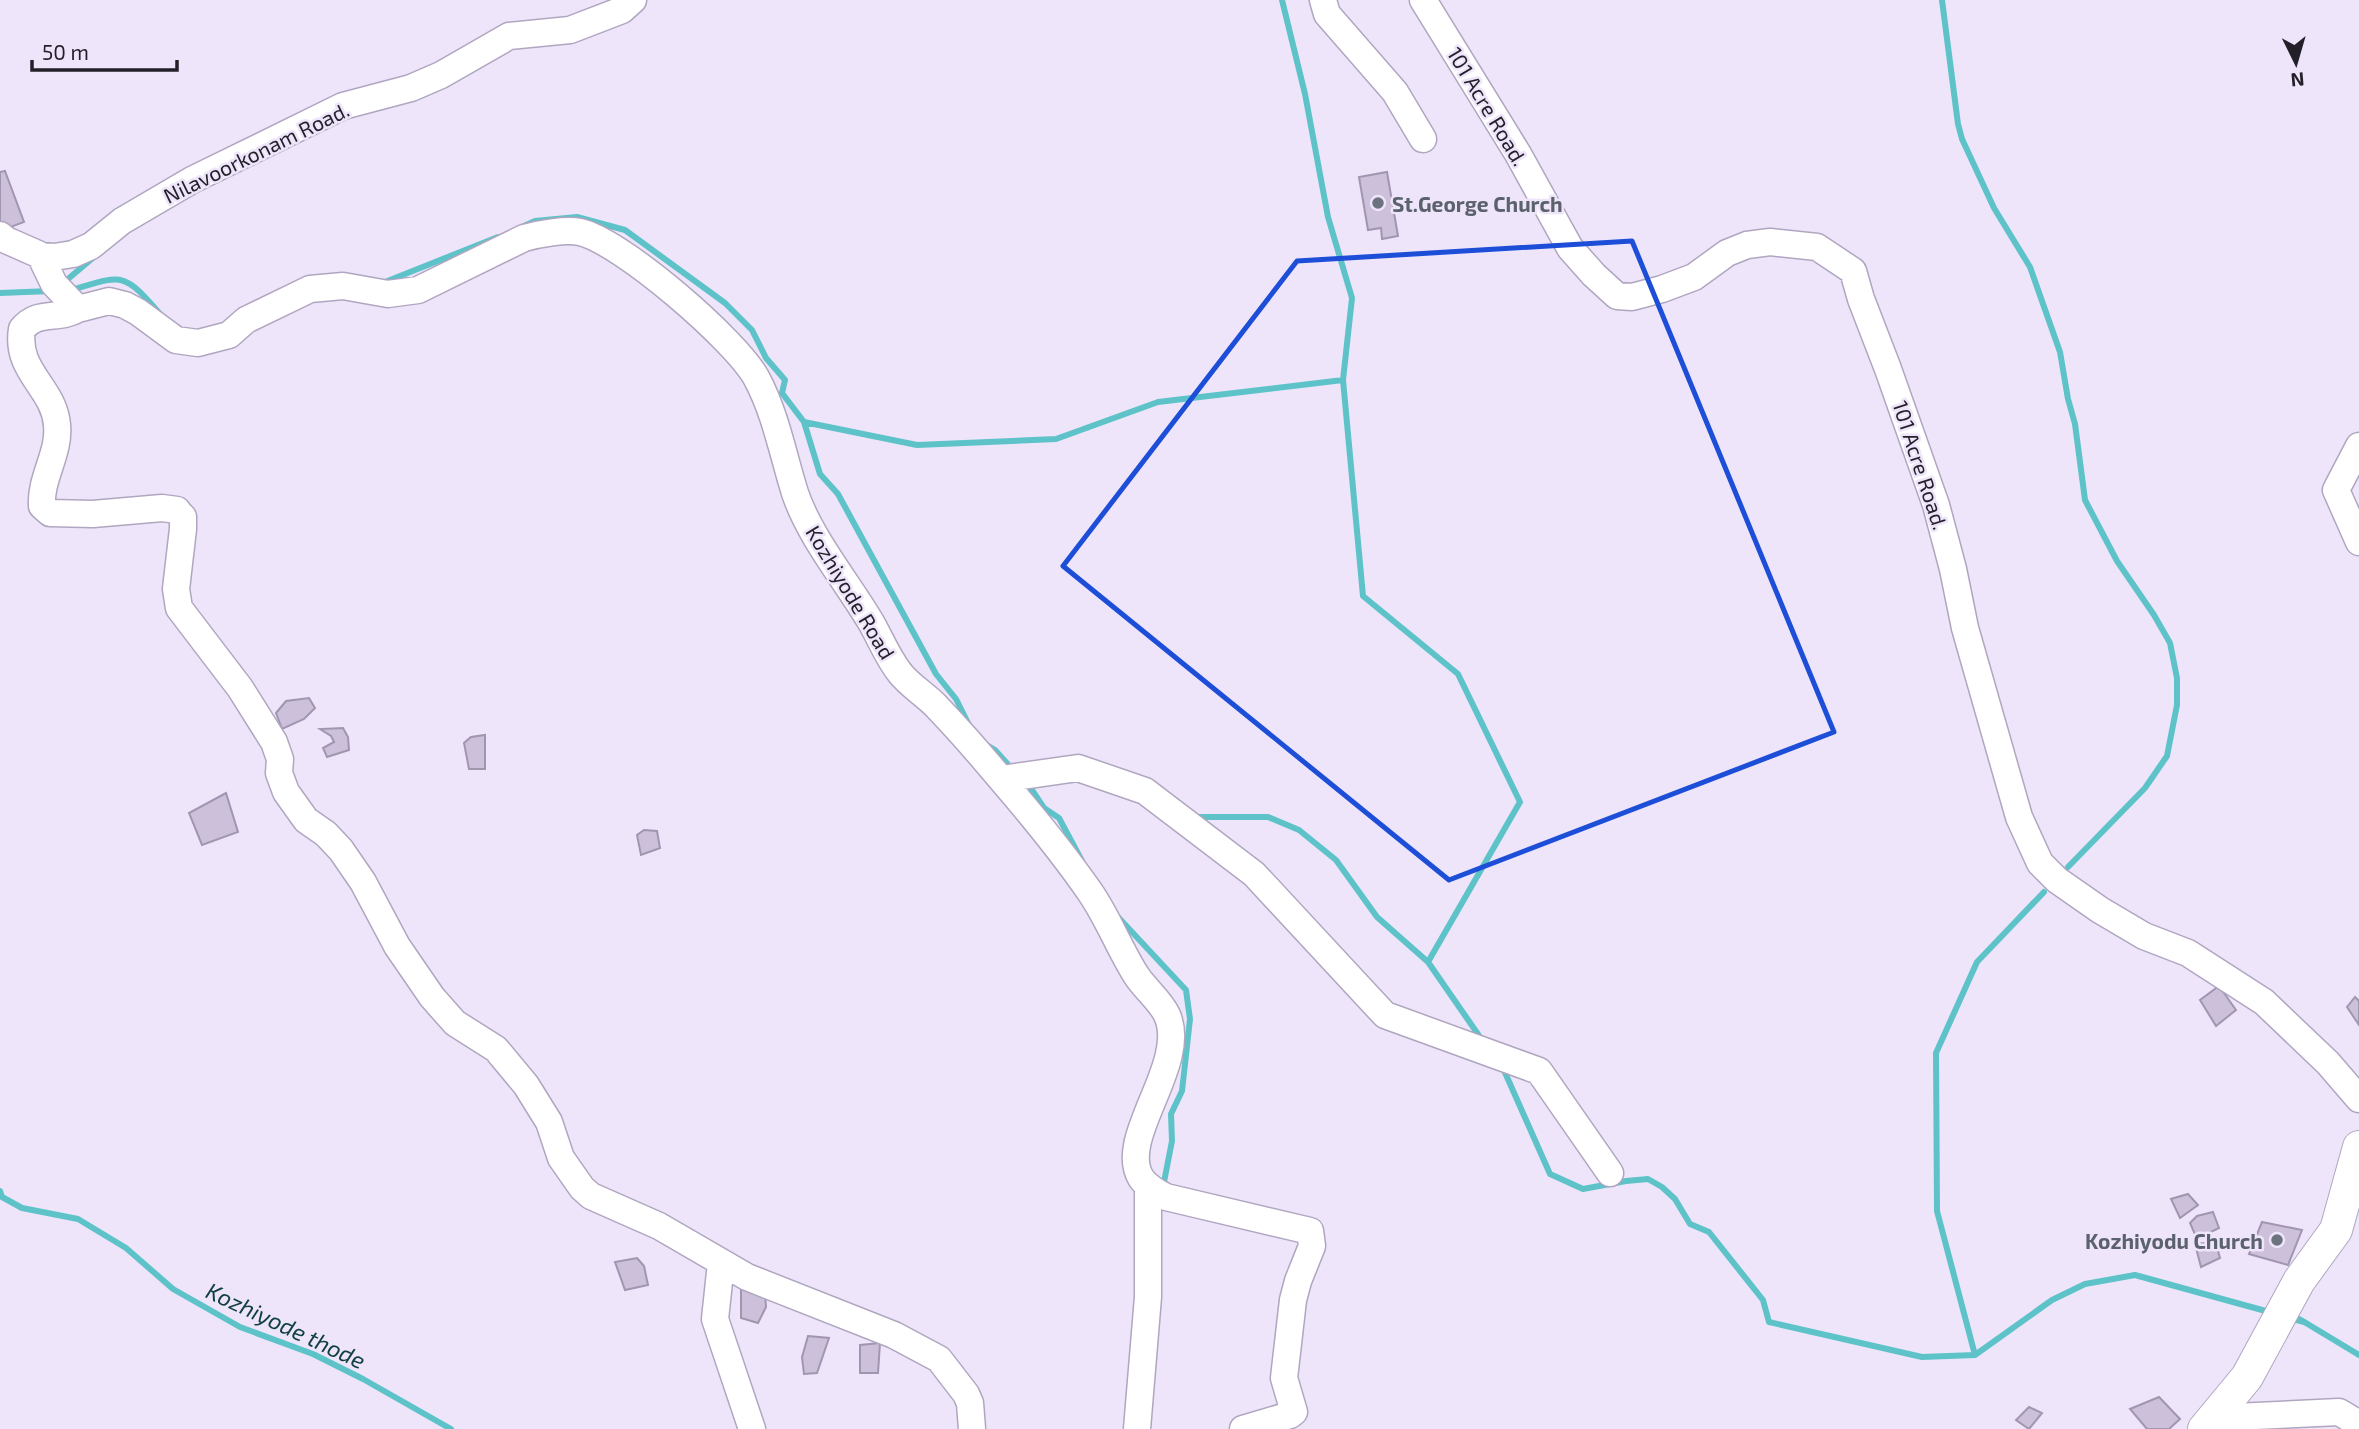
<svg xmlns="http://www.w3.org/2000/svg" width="2359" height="1429" font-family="'Exo 2',sans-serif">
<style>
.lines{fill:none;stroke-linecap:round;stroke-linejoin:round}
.stream{stroke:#5dc3c8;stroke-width:6}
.building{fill:#ccc0db;stroke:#a196b0;stroke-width:2}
.minor-casing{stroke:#b0a6c0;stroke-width:29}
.major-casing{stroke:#b0a6c0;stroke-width:34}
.minor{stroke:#fff;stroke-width:26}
.major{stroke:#fff;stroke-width:32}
.marked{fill:none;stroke:#1d4ed8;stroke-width:5;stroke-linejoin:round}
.worship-dot{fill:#6b7280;stroke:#eee5fb;stroke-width:2.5}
.labels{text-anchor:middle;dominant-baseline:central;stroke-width:5;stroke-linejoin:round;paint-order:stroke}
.street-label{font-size:21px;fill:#231f29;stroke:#eee5fb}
.worship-label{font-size:21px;font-weight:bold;fill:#5b616d;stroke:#eee5fb;text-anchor:start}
.water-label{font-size:23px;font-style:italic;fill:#0f3f41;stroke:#eee5fb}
</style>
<rect width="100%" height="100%" fill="#eee5fb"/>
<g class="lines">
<!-- stream -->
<path class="stream" d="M1282,0L1305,94L1328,217L1352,298L1343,380
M1942,0L1958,124L1962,139L1994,208L2030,267L2060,352L2068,399L2075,424L2085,500L2117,561L2154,615L2170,643L2177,678V705L2167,756L2145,788L2068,867
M524,226L535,221L577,217L625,230L725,303L752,330L766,358L785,380L782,393L804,422L820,474L838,494L936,674L956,699L968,723
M385,282L498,237
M62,284L94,257
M71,290C123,275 123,271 160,314
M0,293L51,291
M804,422L917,445L1056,439L1158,402L1343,380L1363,596L1458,674L1520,802L1428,962
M985,744L995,750L1013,770
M1030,787L1044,808L1059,818L1082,861
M1194,817H1268L1299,830L1336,860L1377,917L1428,962L1482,1040
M1118,917L1186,990L1190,1019L1182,1091L1171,1114L1172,1141L1164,1182
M1503,1068L1550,1174L1583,1189L1626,1181L1648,1179L1662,1187L1675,1199L1690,1224L1709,1232L1763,1300L1769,1322L1922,1357L1975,1355L2052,1300L2085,1284L2135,1275L2273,1313
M0,1191L2,1197L22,1208L78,1219L126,1248L173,1289L240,1327L313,1354L363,1379L451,1429
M2289,1314L2304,1322L2290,1318
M2301,1320L2359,1355
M1975,1355L1937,1211L1936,1053L1977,962L2044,892"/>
</g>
<!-- building -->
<path class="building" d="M5,171L24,222L0,231V172Z
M1387,172L1398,236L1382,239L1381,228L1368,230L1359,177Z
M309,698L315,708L304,719L282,729L276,713L286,701Z
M343,728L348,737L349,750L327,757L323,748L334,742L331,736L320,729Z
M485,735V769H469L464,743L471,737Z
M226,793L238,832L202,845L189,813Z
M644,830L657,831L660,848L641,855L637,835Z
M2219,986L2236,1010L2216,1026L2200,1000Z
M2355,997L2359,1001V1025L2347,1007Z
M2188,1194L2198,1205L2180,1218L2171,1199Z
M2213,1212L2219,1228L2197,1239L2190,1223L2197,1216Z
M2262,1222L2302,1230L2288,1265L2249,1254Z
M2205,1243L2216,1244L2220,1258L2201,1267L2195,1244Z
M637,1258L644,1266L648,1285L625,1290L615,1262Z
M741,1288L765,1292L766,1307L758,1323L741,1318Z
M808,1336L829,1338L817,1373L804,1374L802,1357Z
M880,1343L878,1373H860V1345Z
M2159,1397L2180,1419L2169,1429H2147L2130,1409Z
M2029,1407L2042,1413L2029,1429L2016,1420Z"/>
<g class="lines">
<!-- minor casing -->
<g class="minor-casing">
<path id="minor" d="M1323,0L1327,14L1395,92L1423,139
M1423,0L1518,154L1570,248L1594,275L1617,296L1632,297L1662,289L1694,277L1727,253L1747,245L1770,242L1817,247L1853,271L1861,299L1888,369L1936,505L1953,569L1965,628L2019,817L2040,863L2057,880L2100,910L2144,936L2188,953L2264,1002L2328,1063L2359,1099
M0,235L6,240L40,255L54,284L78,309L109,301L125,305L138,312L176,340L198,343L229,335L246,320L310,289L343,286L388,294L418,290L524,238C538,234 566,229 580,232C621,241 737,341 757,379C776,415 783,455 795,493C810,538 848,583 872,624C881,640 888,658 900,673C910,686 926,695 937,707C959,730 980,754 1000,778C1031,814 1063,853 1090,892C1108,918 1119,948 1136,975C1145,989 1160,1000 1167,1015C1189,1064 1116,1138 1141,1178C1147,1187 1156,1192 1166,1197L1310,1231L1312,1246L1298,1281L1293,1300L1284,1378L1294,1412L1290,1415L1243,1429
M41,256L54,257L73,254L91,246L122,221L192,180L343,106L411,88L441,75L509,36L570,30L622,10L633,0
M78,309C57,321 39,309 22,329C15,372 54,387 57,425C60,453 40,478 42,506L50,513L93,514L162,508L177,510L180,514L183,517V529L176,589L179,608L240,688L274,742L280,759L279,773L286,792L306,820L326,834L341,850L363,882L397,946L432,997L455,1023L496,1049L526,1085L549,1122L561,1158L582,1188L591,1196L659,1226L747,1277L894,1335L939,1359L966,1394L970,1403L972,1429
M2359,446L2336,490L2359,542
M1001,779L1078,768L1145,791L1254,874L1385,1015L1539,1071L1610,1173
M721,1263L715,1319L752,1429
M2213,1418L2339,1412L2359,1424
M1137,1429L1148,1297V1187"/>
</g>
<!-- major casing -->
<g class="major-casing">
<path id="major" d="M2204,1429L2247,1377L2299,1281L2336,1230L2359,1147"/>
</g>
<!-- minor -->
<use href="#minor" class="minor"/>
<!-- major -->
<use href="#major" class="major"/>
</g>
<!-- marked area -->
<path class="marked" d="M1632,241L1834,732L1449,880L1063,566L1297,261Z"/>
<!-- markers -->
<g class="worship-dot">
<circle cx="1378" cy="203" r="7"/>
<circle cx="2277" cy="1240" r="7"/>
</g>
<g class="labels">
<!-- street labels -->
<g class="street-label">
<text transform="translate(1488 106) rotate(59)">101 Acre Road.</text>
<text transform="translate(256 152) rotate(-26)">Nilavoorkonam Road.</text>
<text transform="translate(1921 465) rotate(72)">101 Acre Road.</text>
<text transform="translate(851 592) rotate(59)">Kozhiyode Road</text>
</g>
<!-- worship labels -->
<g class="worship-label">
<text x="1392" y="203">St.George Church</text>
<text x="2263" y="1240" text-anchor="end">Kozhiyodu Church</text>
</g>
<!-- water labels -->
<g class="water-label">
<text transform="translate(286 1325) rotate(25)">Kozhiyode thode</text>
</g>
</g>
<!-- north arrow -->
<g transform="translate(2296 63) rotate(175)" stroke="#eee5fb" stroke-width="5" paint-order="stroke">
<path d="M0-5L12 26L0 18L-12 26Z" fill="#231f29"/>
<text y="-10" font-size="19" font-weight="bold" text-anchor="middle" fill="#231f29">N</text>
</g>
<!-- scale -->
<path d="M32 60v10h145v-10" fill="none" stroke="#231f29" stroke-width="3.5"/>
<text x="42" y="60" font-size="21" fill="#231f29" stroke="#eee5fb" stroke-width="5" paint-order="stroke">50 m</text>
</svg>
